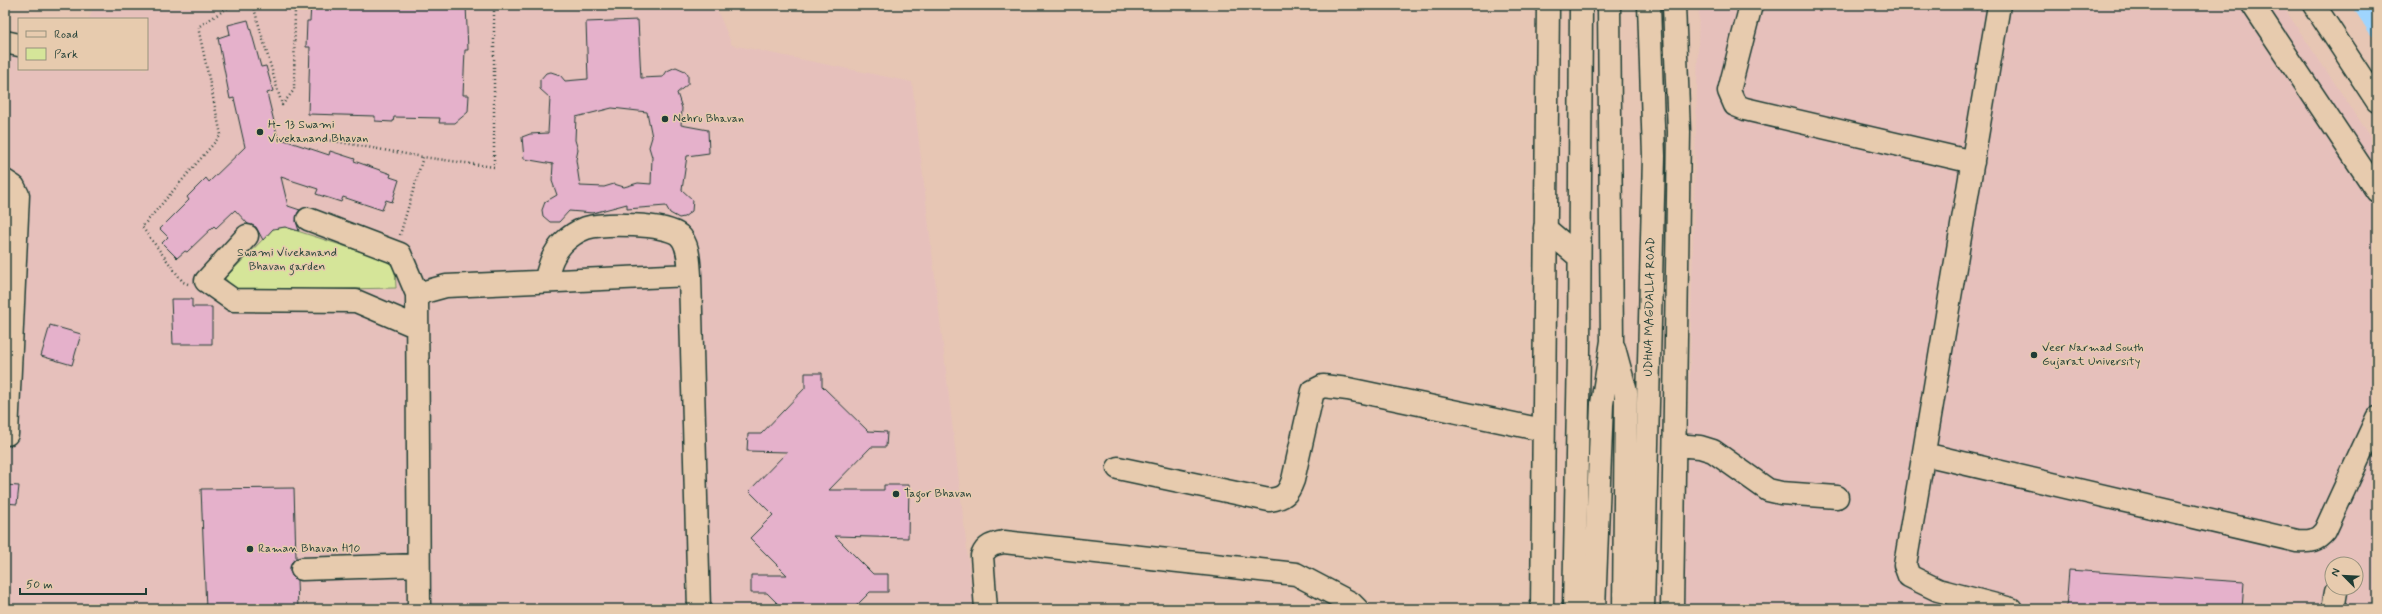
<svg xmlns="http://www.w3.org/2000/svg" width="2382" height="614" font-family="Mynerve,sans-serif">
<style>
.built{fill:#e6c0bb;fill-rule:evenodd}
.green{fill:#d5e599;stroke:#7a9166}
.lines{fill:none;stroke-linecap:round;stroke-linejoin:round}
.canal{stroke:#9fd5fe;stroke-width:18}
.building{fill:#e5b1cb;stroke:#1f3d34;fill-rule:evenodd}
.minor-casing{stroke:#1f3d34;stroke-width:25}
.major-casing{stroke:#1f3d34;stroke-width:25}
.path{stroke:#1f3d34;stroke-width:2.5;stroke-dasharray:1 3;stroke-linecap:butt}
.minor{stroke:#e7cbae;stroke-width:22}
.major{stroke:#e7cbae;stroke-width:22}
.poi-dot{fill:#1f3d34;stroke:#e7cbae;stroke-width:1.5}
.labels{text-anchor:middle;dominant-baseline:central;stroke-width:3;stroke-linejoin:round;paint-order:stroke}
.poi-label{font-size:12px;fill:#1f3d34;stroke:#e7cbae;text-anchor:start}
.park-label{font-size:12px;fill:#284539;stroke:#e7cbae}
.street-label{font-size:12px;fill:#1f3d34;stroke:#e7cbae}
</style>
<rect width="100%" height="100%" fill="#e7c6b4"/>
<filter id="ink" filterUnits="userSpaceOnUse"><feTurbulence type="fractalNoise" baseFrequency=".025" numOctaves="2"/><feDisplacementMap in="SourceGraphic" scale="8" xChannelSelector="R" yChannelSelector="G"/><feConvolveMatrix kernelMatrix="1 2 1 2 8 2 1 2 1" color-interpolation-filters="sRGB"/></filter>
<g filter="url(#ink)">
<!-- built -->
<path class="built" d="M94,5H715L732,45L912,82L974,609H5V48L19,51V69H147V19H89Z
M1699,5H2282L2377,146V609H1684ZM2332,564H2356V588H2332Z"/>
<!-- green -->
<path class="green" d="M285,227L384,259L395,268L396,288L235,291L225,278L273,229Z"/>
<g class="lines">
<!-- canal -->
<path class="canal" d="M2362,5L2377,28"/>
</g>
<!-- building -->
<path class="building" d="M311,5H466L468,50H465L463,95H469L468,112L455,123H439L440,118L394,117L393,122L375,121V116L308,114L310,47H306L307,21H310Z
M248,20L261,67L266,66L273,91L267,93L278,138L329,155L330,151L355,159L354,161L391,174L390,177L399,180L392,202L386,200L382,210L343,197L341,202L316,194L318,189L281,177L288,206L300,210L296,221L299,231L285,227L273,229L263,240L256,227L248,224L235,210L216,228L214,226L187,252L185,251L177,258L162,243L168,237L160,229L189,200L187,197L206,178L209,182L245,147L234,98L230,99L218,38L230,34L228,25Z
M638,20L641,78L663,77L667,71L676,67L685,71L688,75V84L677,93L682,108L681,125L708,130L709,153L687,156L682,190L693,200L692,211L684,217L679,218L670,213L666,206L627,209V204L593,213L569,211L559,222H550L543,216L542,210L545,202L557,195L552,181L553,164L524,159L522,137L530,134L548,133L550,98L540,89V80L546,73L551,72L560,75L565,81L588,79L586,22ZM612,108L647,112L652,137L649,147L652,157L651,184L638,183L624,187L614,184L604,187L580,186L576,160L578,150L575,140L576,117Z
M171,299H192V307H212V344H173Z
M50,325L81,334L72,365L41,356Z
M805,373H822V386L868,431L887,432L886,447H871L829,490H884V485H909L908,538L835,536L873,574H888V592H870L853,609H783L767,593H751V575H787L750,538L773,515L749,491L787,452L747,451L748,434H761L805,388Z
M5,485L19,486L17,504L5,503Z
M294,488L296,558L291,563L290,570L292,576L297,580L298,609H206L201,489Z
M2069,570L2244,582L2242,609H2066Z"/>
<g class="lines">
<!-- minor casing -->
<g class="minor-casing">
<path id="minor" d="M1751,5L1729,91L1735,105L1745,109L1973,162
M1999,5L1905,565L1909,576L1938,590L2011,609
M2253,5L2377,191
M2314,5L2377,101
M5,42L19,45
M5,181L14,187L18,195L7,434
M308,219L400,254L417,294L419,609
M247,236L206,281L233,300L356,301L417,327
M545,281C549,268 552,254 563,243C569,237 578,231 586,228C603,223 665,223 679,235C689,244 689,262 690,275
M417,294L446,286L690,275L699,609
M1614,348L1626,392L1624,609
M1675,445L1700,447L1713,451L1768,490L1781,493L1837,497
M1924,454L2297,541C2310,542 2317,541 2325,531L2377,418
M1118,468L1269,500C1284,498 1288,494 1293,480L1313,391L1323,386L1348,389L1543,430
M302,569L418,565
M986,609L982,556C986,546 993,544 1004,542L1296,574L1351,603L1357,609
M1542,609L1548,5
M1594,609L1602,404L1612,341L1609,5
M1672,609L1679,132L1674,5
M2333,609L2336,592"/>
</g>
<!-- major casing -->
<g class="major-casing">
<path id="major" d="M1545,228L1579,257
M1574,609L1579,352L1581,5
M1643,609L1654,156L1649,5"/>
</g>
<!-- path -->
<path class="path" d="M253,5L282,105L294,90L295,5
M322,139L423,157
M400,235L423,157L494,167V5
M188,284L183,282L142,227L221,135L198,27L232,5"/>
<!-- minor -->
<use href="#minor" class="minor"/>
<!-- major -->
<use href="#major" class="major"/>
</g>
</g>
<!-- markers -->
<g class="poi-dot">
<circle cx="665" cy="119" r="4"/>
<circle cx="260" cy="132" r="4"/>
<circle cx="2034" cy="355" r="4"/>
<circle cx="896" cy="494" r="4"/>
<circle cx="250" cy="549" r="4"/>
</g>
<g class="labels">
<!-- poi labels -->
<g class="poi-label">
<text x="673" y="119">Nehru Bhavan</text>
<text x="268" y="125">H- 13 Swami<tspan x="268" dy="14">Vivekanand Bhavan</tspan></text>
<text x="2042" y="348">Veer Narmad South<tspan x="2042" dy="14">Gujarat University</tspan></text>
<text x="904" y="494">Tagor Bhavan</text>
<text x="258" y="549">Raman Bhavan H10</text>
</g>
<!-- park labels -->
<g class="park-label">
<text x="287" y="253">Swami Vivekanand<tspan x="287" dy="14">Bhavan garden</tspan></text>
</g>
<!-- street labels -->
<g class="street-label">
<text transform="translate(1650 307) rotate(-89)">UDHNA MAGDALLA ROAD</text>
</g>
</g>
<!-- margin -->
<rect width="2382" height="614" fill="none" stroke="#e7cbae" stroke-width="20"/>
<rect x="10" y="10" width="2362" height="594" fill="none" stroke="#1f3d34" stroke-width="1.5" filter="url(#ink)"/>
<!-- legend -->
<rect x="18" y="18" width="130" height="52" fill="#e7cbae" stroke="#97927d"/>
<rect x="26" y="31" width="20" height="6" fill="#e7cbae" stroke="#97927d"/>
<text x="54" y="38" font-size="12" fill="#1f3d34">Road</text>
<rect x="26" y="48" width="20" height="12" fill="#d5e599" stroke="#97927d"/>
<text x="54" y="58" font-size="12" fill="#1f3d34">Park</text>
<!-- north arrow -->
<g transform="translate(2344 576) rotate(294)"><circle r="19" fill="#e7cbae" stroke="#97927d"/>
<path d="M0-3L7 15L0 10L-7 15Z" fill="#1f3d34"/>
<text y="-6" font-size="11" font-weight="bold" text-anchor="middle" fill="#1f3d34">N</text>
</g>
<!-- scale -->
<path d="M20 588v6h126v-6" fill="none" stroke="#1f3d34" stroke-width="2"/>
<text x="26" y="588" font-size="12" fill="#1f3d34" stroke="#e7cbae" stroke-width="3" paint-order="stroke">50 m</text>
</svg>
